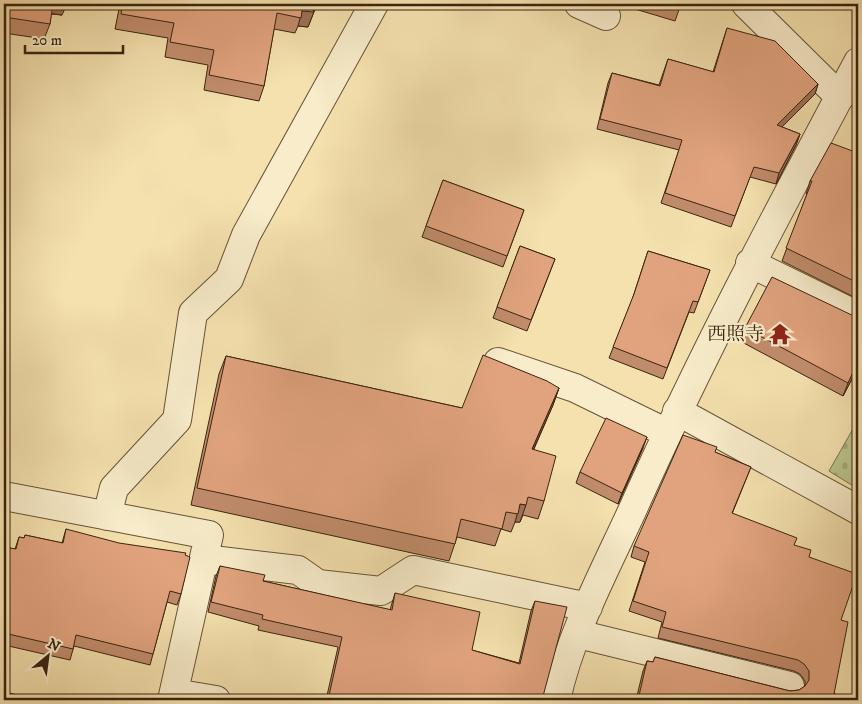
<svg xmlns="http://www.w3.org/2000/svg" width="862" height="704" font-family="'IM FELL DW Pica','Noto Serif JP',serif">
<style>
.cemetery{fill:url(#cemetery-stones);stroke:#7a744e}
.lines{fill:none;stroke-linecap:round;stroke-linejoin:round}
.minor-casing{stroke:#695338;stroke-width:30}
.minor{stroke:#f8ecca;stroke-width:28}
.wall{fill:#c18c6c;stroke:#3b2410}
.shaded-wall{fill:#9d7258;stroke:#3b2410}
.building{fill:#e0a37e;stroke:#3b2410}
.labels{text-anchor:middle;dominant-baseline:central;stroke-width:4.5;stroke-linejoin:round;paint-order:stroke}
.poi-label{font-size:19px;fill:#3b2410;stroke:#f8ecca;text-anchor:end}
</style>
<defs>
<pattern id="cemetery-stones" width="16" height="16" patternUnits="userSpaceOnUse" patternTransform="scale(1.25)"><rect width="16" height="16" fill="#bac38b"/><path d="M2 7V4a2 2 0 0 1 4 0v3zM10 15v-3a2 2 0 0 1 4 0v3z" fill="#a1a777"/></pattern>
</defs>
<rect width="100%" height="100%" fill="#f4e1ae"/>
<filter id="stains"><feTurbulence type="fractalNoise" baseFrequency=".004" numOctaves="4"/><feColorMatrix values="0 0 0 0 .2 0 0 0 0 .09 0 0 0 0 .02 0 0 0 .5 -.17"/></filter>
<radialGradient id="worn" r=".72"><stop offset=".6" stop-color="#630" stop-opacity="0"/><stop offset="1" stop-color="#630" stop-opacity=".3"/></radialGradient>
<!-- cemetery -->
<path class="cemetery" d="M858,420V489L829,471Z"/>
<g class="lines">
<!-- minor casing -->
<g class="minor-casing">
<path id="minor" d="M579,4L606,16
M746,4L840,97
M750,263L858,316
M498,362L575,388L667,433
M677,411L858,510
M4,496L209,535L172,700
M107,516L114,488L177,420L193,313L229,279L246,235L374,4
M204,559L298,570L318,584L381,591L413,570L588,607
M578,634L790,686
M174,693L216,700
M556,700C570,635 604,572 632,511C700,358 779,210 858,62"/>
</g>
<!-- minor -->
<use href="#minor" class="minor"/>
</g>
<!-- wall -->
<path class="wall" d="M4,4L62,15L51,14L50,24L44,39L4,33Z
M86,4H317L308,27L298,26L295,33L274,29L264,86L259,101L204,90L208,65L165,57L168,38L115,29L119,9Z
M636,4H681L675,21L635,9Z
M727,28L818,84L815,94L782,127L800,134L796,145L776,184L750,177L731,227L661,203L679,150L597,129L608,83L612,73L659,85L668,59L713,72Z
M858,153V299L782,261L807,194H806L810,181Z
M443,180L524,210L503,267L422,237Z
M520,246L555,259L527,331L493,318Z
M648,251L710,270L694,313L689,312L663,379L609,358L632,300Z
M856,317L858,318V380L857,382L852,379L843,396L740,341L745,328Z
M226,356L462,408L559,388L553,405L534,449L544,501L538,519L523,515L520,522H515L511,532L501,529L495,546L457,537L449,561L191,505L219,374Z
M643,448L618,504L576,483L580,472Z
M715,452L751,467L732,514L794,545L809,557L841,620L834,694L858,700H636L643,671L647,661L653,662L655,657L790,691L799,690L805,686V681L800,674L794,671L658,638L662,622L629,611L645,562L631,557L634,546Z
M66,529L181,594L177,605L167,602L153,654L150,665L74,646L70,660L4,645V547L15,549L19,537L24,538L25,535L62,543Z
M220,566L263,581L390,610L395,593L472,650L519,663L531,611L535,601L542,700H326L338,647L258,630L259,626L208,612L216,576Z"/>
<!-- shaded-wall -->
<path class="shaded-wall" d="M52,4H67L62,15L48,13Z
M317,4L308,27L298,26L302,11Z
M818,84L815,94L773,136L777,125Z
M800,134L796,145L776,184L779,173Z
M856,366L852,379L843,396L848,383Z
M559,388L553,405L526,466L532,449Z
M647,437L643,448L618,504L622,493Z
M520,504L526,505L520,522H515Z"/>
<!-- building -->
<path class="building" d="M4,4H53L50,24L4,17Z
M122,4H316L313,12L302,11L301,18L277,13L264,86L209,75L214,50L170,42L174,23L121,14Z
M660,4H681L679,10Z
M727,28L775,41L818,84L777,125L800,134L779,173L754,167L735,216L665,193L682,140L600,119L612,73L660,86L668,59L714,72Z
M831,143L858,153V283L786,248L812,181H810Z
M443,180L524,210L507,256L426,226Z
M520,246L555,259L531,320L497,307Z
M648,251L710,270L698,302L693,301L667,368L613,347L634,294Z
M772,277L858,318V367L856,366L848,383L745,328Z
M483,355L547,381L559,388L532,449L556,456L544,501L528,497L526,505L520,504L518,514L506,512L502,529L461,519L455,544L197,488L226,356L462,408Z
M606,418L647,437L622,493L580,472Z
M683,435L717,447L715,452L751,467L732,513L797,538L794,545L811,550L809,557L857,574L841,620L848,622L834,694L858,698V700H638L647,661L653,662L655,657L790,691L799,690L805,686L809,680V671L804,664L798,660L662,627L666,612L633,601L649,552L634,546Z
M66,529L119,543L186,553L185,555L190,557L181,594L170,591L153,654L76,635L73,649L4,633V547L16,549L19,537L24,538L25,535L63,543Z
M220,566L265,575L263,581L392,610L395,593L480,612L472,650L520,664L535,601L567,607L542,700H328L342,637L262,619L263,615L211,602Z
M4,692L32,698L31,700H4Z
M618,697L634,700H618Z"/>
<!-- icons -->
<defs>
<g id="temple-bare" transform="scale(1.725)"><path d="M0-6L5-2H3V0L6.5 2.5H4V6H1.5V3h-3V6H-4V2.5H-6.5L-3 0V-2H-5Z" fill="#8f2418" stroke="#f8ecca" stroke-width="2.5" paint-order="stroke"/></g>
</defs>
<g fill-rule="evenodd">
<use href="#temple-bare" x="780" y="334"/>
</g>
<g class="labels">
<!-- poi labels -->
<g class="poi-label">
<text x="764" y="334">西照寺</text>
</g>
</g>
<!-- margin -->
<rect width="862" height="704" fill="none" stroke="#f4e1ae" stroke-width="20"/>
<rect x="5" y="5" width="852" height="694" fill="none" stroke="#3b2410" stroke-width="2.5"/>
<rect x="10" y="10" width="842" height="684" fill="none" stroke="#3b2410"/>
<!-- north arrow -->
<g transform="translate(48 656) rotate(29)" stroke="#f8ecca" stroke-width="4" paint-order="stroke">
<path d="M0-4L9 19L0 12L-9 19Z" fill="#3b2410"/>
<text y="-8" font-size="14" font-weight="bold" text-anchor="middle" fill="#3b2410">N</text>
</g>
<!-- scale -->
<path d="M25 45v8h98v-8" fill="none" stroke="#3b2410" stroke-width="2.5"/>
<text x="32" y="45" font-size="15" fill="#3b2410" stroke="#f8ecca" stroke-width="4" paint-order="stroke">20 m</text>
<rect width="100%" height="100%" filter="url(#stains)"/>
<rect width="100%" height="100%" fill="url(#worn)"/>
</svg>
